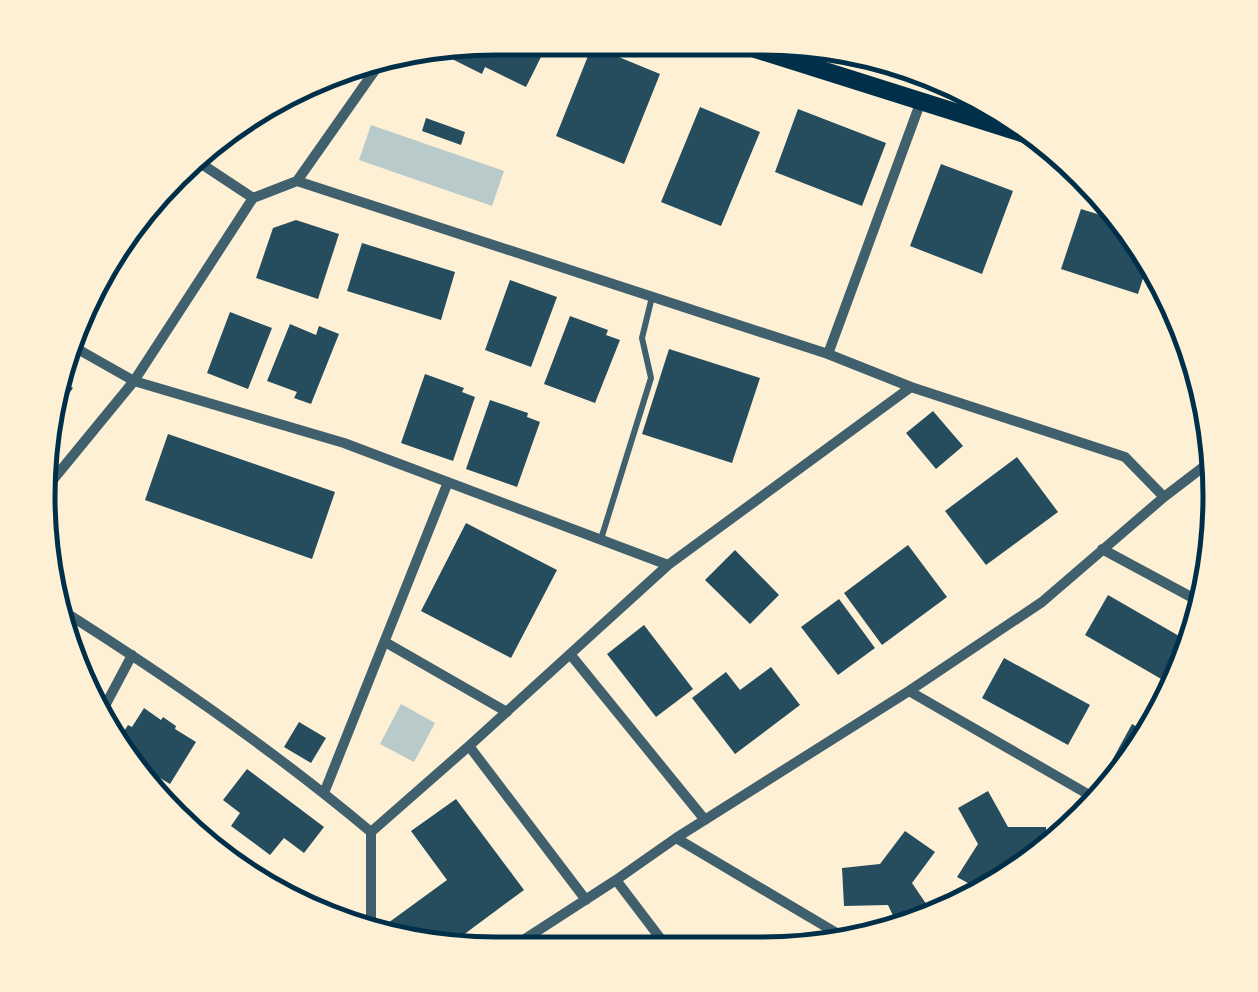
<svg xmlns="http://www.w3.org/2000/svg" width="1258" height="992" font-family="'Source Sans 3',sans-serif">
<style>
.green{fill:#b9caca}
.building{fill:#264d5e}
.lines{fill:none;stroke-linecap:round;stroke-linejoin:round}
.service{stroke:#3f606c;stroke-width:6}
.minor{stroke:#3f606c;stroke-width:10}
.secondary{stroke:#003049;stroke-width:18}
.rim{fill:none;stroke:#003049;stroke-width:5}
</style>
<rect width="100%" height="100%" fill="#fdf0d5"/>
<!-- green -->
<path class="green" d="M371,125L504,171L492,206L359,160Z
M401,704L435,723L414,762L380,744Z"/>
<!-- building -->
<path class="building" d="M592,46L660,74L624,164L556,136Z
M546,47L526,87L485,67L482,74L436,51Z
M700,107L760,132L721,226L661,202Z
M798,109L886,143L862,206L775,172Z
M426,118L465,132L461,145L422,131Z
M941,164L1013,191L982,274L910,246Z
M1081,209L1120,221L1150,256L1138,294L1061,269Z
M296,220L339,234L318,299L256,278L273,228Z
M362,243L455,272L441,320L347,291Z
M109,253L121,260L98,301L87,294L99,267Z
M510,280L557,297L531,367L485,350Z
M230,312L272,328L248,389L207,373Z
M570,316L608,330L606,335L620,340L595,403L544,384Z
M290,324L316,335L319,326L339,334L311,404L294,398L297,392L267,381Z
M669,349L760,378L732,463L642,434Z
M425,374L464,388L462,392L475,397L453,461L401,443Z
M54,375L73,388L47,423L53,378Z
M490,400L528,413L527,417L540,422L517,487L466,469Z
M933,411L963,446L936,469L906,433Z
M168,434L335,492L312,559L145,500Z
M1017,457L1058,512L986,565L945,511Z
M466,523L557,570L511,658L421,611Z
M908,545L947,597L882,645L844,593Z
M735,550L779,595L750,624L705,580Z
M1108,595L1186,640L1163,680L1085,635Z
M839,599L875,648L838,675L801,627Z
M644,625L693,689L656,717L607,654Z
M1004,658L1090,705L1068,745L982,698Z
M771,667L800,705L735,754L692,698L726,672L740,690Z
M144,708L161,720L163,717L176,726L175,729L196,742L170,784L160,778L157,782L147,777L116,744L128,725L132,727Z
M299,722L326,738L311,763L284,747Z
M1132,724L1147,732L1125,775L1109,766Z
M247,769L324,827L304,853L284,838L270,855L231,826L240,813L223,800Z
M988,791L1008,827H1046V845L1027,862H1006L990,893L988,894L957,877L978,844L958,808Z
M456,799L524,890L447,947L407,946L388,923L447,880L411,831Z
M905,831L935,852L912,883L931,911L896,922L888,905L844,906L842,868L880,864Z"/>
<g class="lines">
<!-- service -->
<path class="service" d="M601,539L651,378L642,338L652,297"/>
<!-- minor -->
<path class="minor" d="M191,157L253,198
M297,181L828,354L911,387L1125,457L1164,497
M67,343L134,381L344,443L668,565
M828,354L921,101
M38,498L134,381L253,198L297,181L380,63L384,53
M1102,549L1206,605
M52,604C162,673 271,748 371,832
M385,642L507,712
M570,654L705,820
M909,691L1098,800
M97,721L132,655
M469,746L586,900
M324,793L448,482
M616,880L670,951
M371,931V832L469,746L668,565L911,387
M845,938L676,838L909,691L1042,602L1164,497L1215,458
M511,948L616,880L676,838"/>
<!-- secondary -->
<path class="secondary" d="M730,41L1050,142"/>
</g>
<!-- crop -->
<path d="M0 0H1258V992H0ZM496 55H762A441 441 0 0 1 1203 496V496A441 441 0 0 1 762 937H496A441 441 0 0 1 55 496V496A441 441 0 0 1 496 55Z" fill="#fdf0d5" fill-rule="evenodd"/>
<path class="rim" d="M496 55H762A441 441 0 0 1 1203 496V496A441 441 0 0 1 762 937H496A441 441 0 0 1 55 496V496A441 441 0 0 1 496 55Z"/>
</svg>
